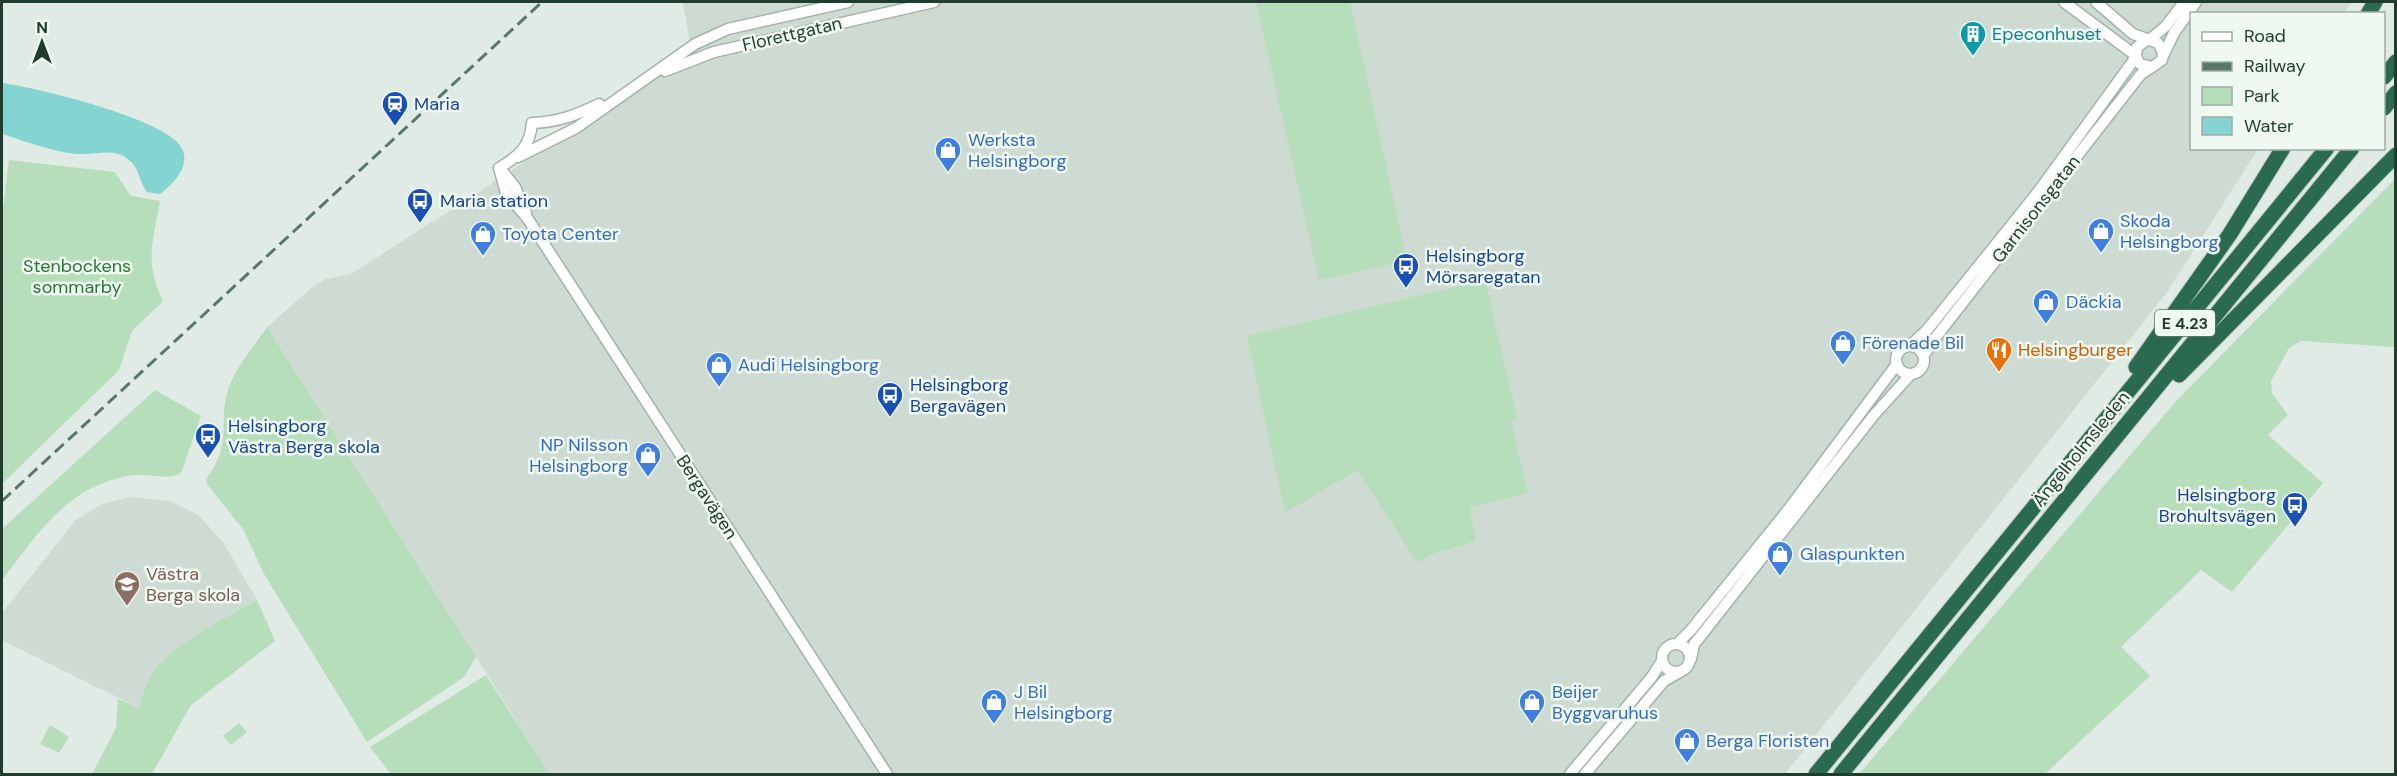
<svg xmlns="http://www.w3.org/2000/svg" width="2397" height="776" font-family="'DM Sans',sans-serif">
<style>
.built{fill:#cddbd2}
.green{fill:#b7deba}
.water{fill:#84d4d1}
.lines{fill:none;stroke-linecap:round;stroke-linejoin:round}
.minor-casing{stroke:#a2b3aa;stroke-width:13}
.highway-casing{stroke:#c0c8c5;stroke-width:17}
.minor{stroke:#fff;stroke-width:10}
.highway{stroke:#2a6a50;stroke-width:15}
.rail{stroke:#59786a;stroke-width:3;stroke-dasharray:12 6;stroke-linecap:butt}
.labels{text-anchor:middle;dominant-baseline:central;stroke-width:5;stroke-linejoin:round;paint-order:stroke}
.shield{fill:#f0f8f2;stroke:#5e746a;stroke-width:1.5}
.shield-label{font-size:16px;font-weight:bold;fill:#1f3c2f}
.street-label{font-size:18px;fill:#1f3c2f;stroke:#f0f8f2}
.culture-label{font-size:18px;fill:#0d838f;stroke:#f0f8f2;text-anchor:start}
.transit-label{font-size:18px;fill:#164399;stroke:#f0f8f2;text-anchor:start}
.shop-label{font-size:18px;fill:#366cbe;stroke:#f0f8f2;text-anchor:start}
.park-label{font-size:18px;fill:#287537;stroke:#f0f8f2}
.food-label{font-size:18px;fill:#c56008;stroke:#f0f8f2;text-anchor:start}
.education-label{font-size:18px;fill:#785e54;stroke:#f0f8f2;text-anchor:start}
</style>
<rect width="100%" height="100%" fill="#dfebe4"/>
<!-- built -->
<path class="built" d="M683,2H2352L2344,13L2192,14V148L2258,149L2168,291L1785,774H550L267,327L315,285L326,279L351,274L482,190L691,49Z
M131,497L170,501L198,515L223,542L257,600L181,646L166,659L147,682L139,708L2,640V613L75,521L102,504Z"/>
<!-- green -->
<path class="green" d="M1256,2H1350L1407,261L1319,280Z
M9,160L115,172L131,196L160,201C153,242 144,261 163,301L132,331L119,370L2,484V217Z
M2395,179V347L2301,341L2289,348L2271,381L2272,393L2288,415L2268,435L2323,483L2232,592L2201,570L2121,647L2150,676L2045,774H1859L2177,400Z
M1485,280L1517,418L1511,421L1528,493L1470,507L1475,541L1436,553L1417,562L1357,470L1285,513L1247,336Z
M267,327L476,657L464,677L367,742L264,574L243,529L206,483L207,479L205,480C236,443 215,417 231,382C240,363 255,344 267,327Z
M155,390L201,416L181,473C169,481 143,472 127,476C64,489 39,533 2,580V529Z
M257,600L275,641L191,705L152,774H92L116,728L118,699L139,708C142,699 144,689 148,681C167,645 224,620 257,600Z
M486,675L550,774H391L370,747Z
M239,723L247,732L231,745L223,736Z
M50,725L69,737L59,753L40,744Z"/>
<!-- water -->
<path class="water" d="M2,83C39,88 150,116 176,141C196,160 176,182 160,194L147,192C139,182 140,169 129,160C116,148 100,154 84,154C60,155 25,141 2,134Z"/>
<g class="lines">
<!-- minor casing -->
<g class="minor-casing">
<path id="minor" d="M2064,2L2135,55
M2096,2L2133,34L2158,43L2163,52L2162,60L2152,67L2140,64L2136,57L2137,47L2147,40
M2149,40L2166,26L2184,2
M2163,56L2174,33L2196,2
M665,71L714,52L934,2
M518,157L576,128L695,44L728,29L848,2
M499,168L506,193L528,219L887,774
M499,168C519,156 530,147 532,123C559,122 576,115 599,104
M503,172L515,187L526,213
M1911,345L1927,330L2038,192L2136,57
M1896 360a14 14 0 1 1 28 0a14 14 0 1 1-28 0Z
M1924,355L1936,337L2141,74L2152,67
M1662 658a14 14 0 1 1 28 0a14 14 0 1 1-28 0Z
M1677,644L1691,630L1788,510L1897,364
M1691,659L1694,644L1700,637L1874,415L1911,374
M1570,774L1651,678L1662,661
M1585,774L1664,681L1680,672"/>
</g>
<!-- highway casing -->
<g class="highway-casing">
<path id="highway" d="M2368,14L2375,2
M2384,77L2396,62
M2384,108L2396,93
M2136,367L2230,234L2283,148
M2179,375L2396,155
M1816,774L2327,148
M1841,774L2352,148"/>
</g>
<!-- minor -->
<use href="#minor" class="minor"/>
<!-- highway -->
<use href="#highway" class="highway"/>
<!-- rail -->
<path class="rail" d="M2,501L542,2"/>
</g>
<!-- icons -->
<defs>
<g id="building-pin" transform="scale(1.35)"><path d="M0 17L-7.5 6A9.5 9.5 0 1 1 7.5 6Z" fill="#0f9aa8" stroke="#f0f8f2"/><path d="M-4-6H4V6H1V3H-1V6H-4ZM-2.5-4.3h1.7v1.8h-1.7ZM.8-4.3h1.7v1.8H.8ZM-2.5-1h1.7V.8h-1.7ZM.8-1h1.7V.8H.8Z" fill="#fff"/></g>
<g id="station-pin" transform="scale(1.35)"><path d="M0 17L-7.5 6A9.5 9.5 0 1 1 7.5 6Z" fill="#1a4fb4" stroke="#f0f8f2"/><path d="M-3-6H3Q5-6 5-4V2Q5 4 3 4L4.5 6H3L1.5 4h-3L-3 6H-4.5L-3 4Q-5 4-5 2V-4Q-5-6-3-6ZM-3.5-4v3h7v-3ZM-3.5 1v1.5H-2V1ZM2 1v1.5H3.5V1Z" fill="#fff"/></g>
<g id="shop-pin" transform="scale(1.35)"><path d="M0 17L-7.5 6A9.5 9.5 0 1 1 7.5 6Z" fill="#3f7fe0" stroke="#f0f8f2"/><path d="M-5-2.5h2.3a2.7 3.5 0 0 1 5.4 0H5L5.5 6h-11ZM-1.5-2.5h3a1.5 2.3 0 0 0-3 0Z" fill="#fff"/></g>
<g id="bus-pin" transform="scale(1.35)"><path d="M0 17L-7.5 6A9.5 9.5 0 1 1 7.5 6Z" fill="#1a4fb4" stroke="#f0f8f2"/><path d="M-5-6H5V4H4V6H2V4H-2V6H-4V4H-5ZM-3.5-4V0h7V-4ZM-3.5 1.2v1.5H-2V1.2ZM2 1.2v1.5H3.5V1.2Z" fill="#fff"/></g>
<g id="restaurant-pin" transform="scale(1.35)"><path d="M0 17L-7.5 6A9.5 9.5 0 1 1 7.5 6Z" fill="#e8710a" stroke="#f0f8f2"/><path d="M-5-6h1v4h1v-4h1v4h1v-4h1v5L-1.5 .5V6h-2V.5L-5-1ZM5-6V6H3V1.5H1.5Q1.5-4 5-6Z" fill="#fff"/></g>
<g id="school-pin" transform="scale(1.35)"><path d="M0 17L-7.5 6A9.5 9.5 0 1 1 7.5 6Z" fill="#8d6e63" stroke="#f0f8f2"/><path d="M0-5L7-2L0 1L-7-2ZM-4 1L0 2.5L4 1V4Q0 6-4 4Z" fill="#fff"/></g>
</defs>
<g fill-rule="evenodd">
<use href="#building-pin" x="1973" y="34"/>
<use href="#station-pin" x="395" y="104"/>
<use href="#shop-pin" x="948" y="150"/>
<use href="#bus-pin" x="420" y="201"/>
<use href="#shop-pin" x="2101" y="231"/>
<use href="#shop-pin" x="483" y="234"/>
<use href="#bus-pin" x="1406" y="266"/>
<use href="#shop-pin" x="2046" y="302"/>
<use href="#shop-pin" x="1843" y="343"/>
<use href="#restaurant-pin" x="1999" y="350"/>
<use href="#shop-pin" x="719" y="365"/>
<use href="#bus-pin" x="890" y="395"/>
<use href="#bus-pin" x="208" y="436"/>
<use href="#shop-pin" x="648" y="455"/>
<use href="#bus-pin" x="2295" y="505"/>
<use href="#shop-pin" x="1780" y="554"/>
<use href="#school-pin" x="127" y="584"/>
<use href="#shop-pin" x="994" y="702"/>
<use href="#shop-pin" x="1532" y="702"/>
<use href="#shop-pin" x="1687" y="741"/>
</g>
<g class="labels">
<!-- shield labels -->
<rect class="shield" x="2155" y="310" width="60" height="26" rx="4.5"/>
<g class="shield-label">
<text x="2185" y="323">E 4.23</text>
</g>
<!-- street labels -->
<g class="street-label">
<text transform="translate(792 34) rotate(-13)">Florettgatan</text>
<text transform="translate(2036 209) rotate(-52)">Garnisonsgatan</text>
<text transform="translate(2081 449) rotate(-51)">Ängelholmsleden</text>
<text transform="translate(707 497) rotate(57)">Bergavägen</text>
</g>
<!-- culture labels -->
<g class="culture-label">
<text x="1992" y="34">Epeconhuset</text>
</g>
<!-- transit labels -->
<g class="transit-label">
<text x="414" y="104">Maria</text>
<text x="440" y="201">Maria station</text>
<text x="1426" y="256">Helsingborg<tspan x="1426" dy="21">Mörsaregatan</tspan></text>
<text x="910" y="385">Helsingborg<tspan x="910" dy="21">Bergavägen</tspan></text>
<text x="228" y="426">Helsingborg<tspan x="228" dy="21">Västra Berga skola</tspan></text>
<text x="2276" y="495" text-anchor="end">Helsingborg<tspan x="2276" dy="21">Brohultsvägen</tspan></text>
</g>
<!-- shop labels -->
<g class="shop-label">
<text x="968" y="140">Werksta<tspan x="968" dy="21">Helsingborg</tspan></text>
<text x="2120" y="221">Skoda<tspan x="2120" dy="21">Helsingborg</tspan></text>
<text x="502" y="234">Toyota Center</text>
<text x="2066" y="302">Däckia</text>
<text x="1862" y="343">Förenade Bil</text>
<text x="738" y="365">Audi Helsingborg</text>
<text x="628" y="445" text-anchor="end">NP Nilsson<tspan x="628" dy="21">Helsingborg</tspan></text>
<text x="1800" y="554">Glaspunkten</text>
<text x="1014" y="692">J Bil<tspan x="1014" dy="21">Helsingborg</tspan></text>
<text x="1552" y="692">Beijer<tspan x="1552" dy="21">Byggvaruhus</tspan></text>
<text x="1706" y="741">Berga Floristen</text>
</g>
<!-- park labels -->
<g class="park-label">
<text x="77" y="266">Stenbockens<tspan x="77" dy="21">sommarby</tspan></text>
</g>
<!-- food labels -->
<g class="food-label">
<text x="2018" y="350">Helsingburger</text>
</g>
<!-- education labels -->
<g class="education-label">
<text x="146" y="574">Västra<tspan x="146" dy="21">Berga skola</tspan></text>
</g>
</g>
<!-- border -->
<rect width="2397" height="776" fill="none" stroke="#1f3c2f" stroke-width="6"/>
<!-- legend -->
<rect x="2190" y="12" width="195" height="138" fill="#f0f8f2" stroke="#9cada4" stroke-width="1.5"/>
<rect x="2202" y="32" width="30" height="9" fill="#ffffff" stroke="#9cada4" stroke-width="1.5"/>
<text x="2244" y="42" font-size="18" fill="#1f3c2f">Road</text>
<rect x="2202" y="62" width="30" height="9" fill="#59786a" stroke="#9cada4" stroke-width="1.5"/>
<text x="2244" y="72" font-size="18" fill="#1f3c2f">Railway</text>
<rect x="2202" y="87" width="30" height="18" fill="#b7deba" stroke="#9cada4" stroke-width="1.5"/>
<text x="2244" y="102" font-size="18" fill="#1f3c2f">Park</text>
<rect x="2202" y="117" width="30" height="18" fill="#84d4d1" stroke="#9cada4" stroke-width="1.5"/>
<text x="2244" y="132" font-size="18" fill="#1f3c2f">Water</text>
<!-- north arrow -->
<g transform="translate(42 42)" stroke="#f0f8f2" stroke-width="4.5" paint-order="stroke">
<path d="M0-4.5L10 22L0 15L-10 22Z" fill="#1f3c2f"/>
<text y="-9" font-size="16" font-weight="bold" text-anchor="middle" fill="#1f3c2f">N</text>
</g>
</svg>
